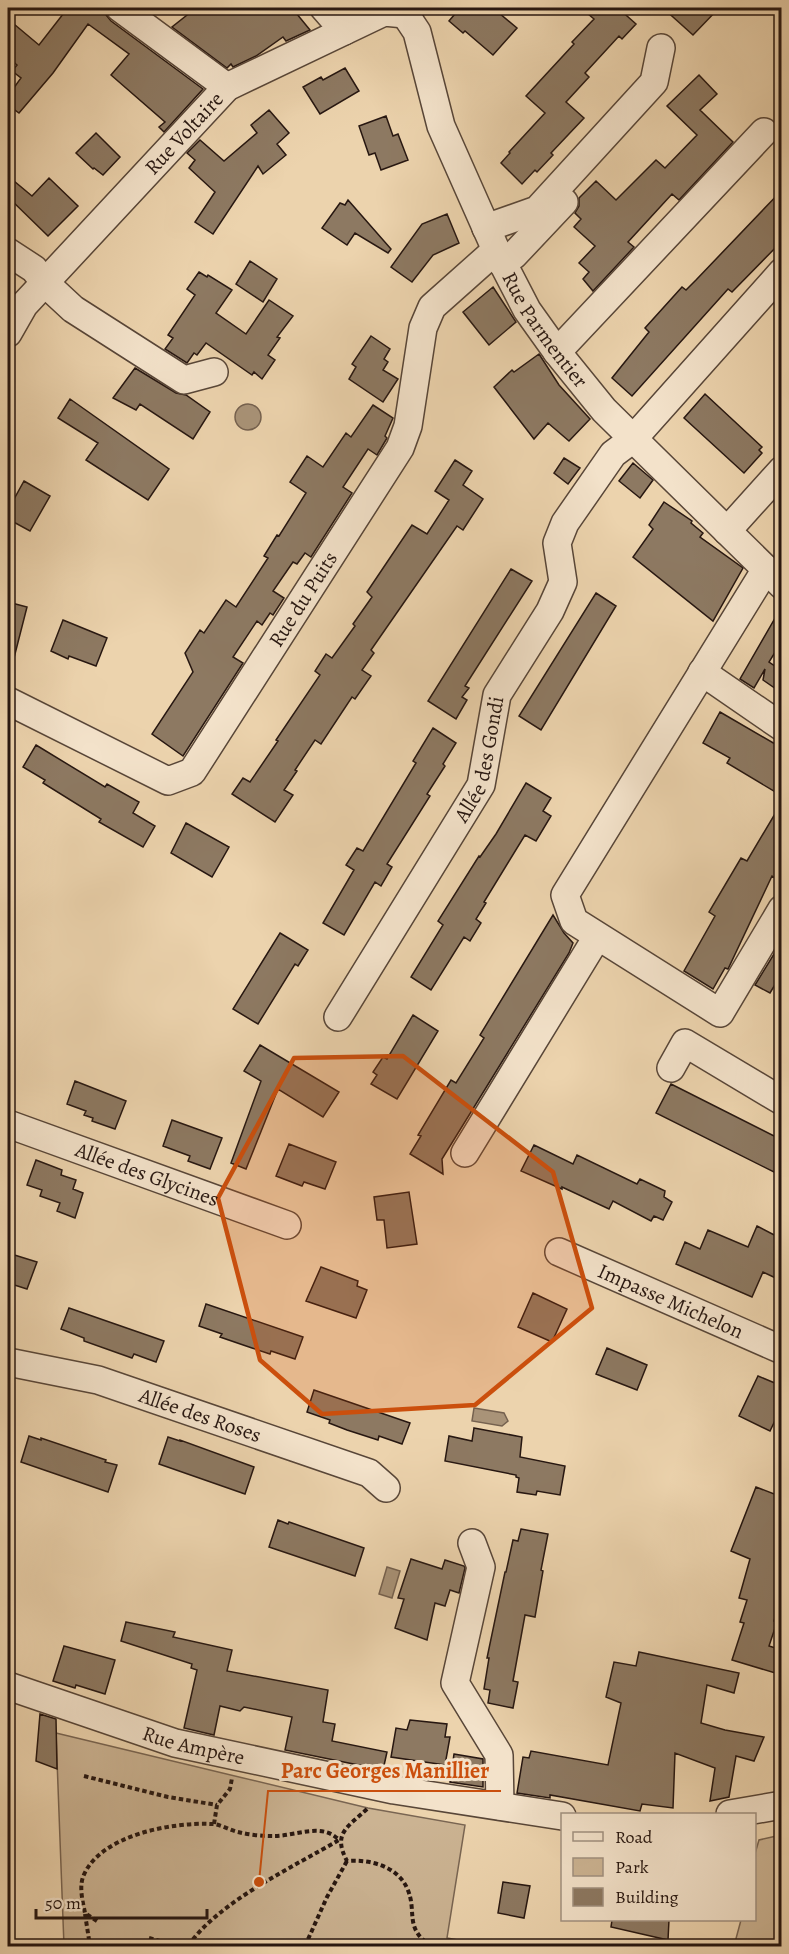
<svg xmlns="http://www.w3.org/2000/svg" width="789" height="1954" font-family="Alegreya,serif">
<style>
.green{fill:#cbb392;stroke:#796552;stroke-width:1.5}
.water{fill:#a99378;stroke:#75614f;stroke-width:1.5}
.building{fill:#8d7962;stroke:#271711;stroke-width:1.5}
.lines{fill:none;stroke-linecap:round;stroke-linejoin:round}
.minor-casing{stroke:#584638;stroke-width:30}
.path{stroke:#271711;stroke-width:4;stroke-dasharray:4.5 3;stroke-linecap:butt}
.minor{stroke:#f3e2ca;stroke-width:27}
.marked{fill:#cb4f0d;fill-opacity:0.2;stroke:#cb4f0d;stroke-width:4.5;stroke-linejoin:round}
.labels{text-anchor:middle;dominant-baseline:central;stroke-width:6;stroke-linejoin:round;paint-order:stroke}
.street-label{font-size:21px;fill:#271711;stroke:#f3e2ca}
.leader{fill:none;stroke:#cb4f0d;stroke-width:2}
.callout-dot{fill:#cb4f0d;stroke:#f3e2ca;stroke-width:2}
.callout-label{font-size:22px;text-anchor:middle;font-weight:bold;fill:#cb4f0d;stroke:#f3e2ca;stroke-width:6;stroke-linejoin:round;paint-order:stroke}
</style>
<rect width="100%" height="100%" fill="#ecd3ad"/>
<filter id="stains"><feTurbulence type="fractalNoise" baseFrequency=".00333" numOctaves="4"/><feColorMatrix values="0 0 0 0 .2 0 0 0 0 .09 0 0 0 0 .02 0 0 0 .5 -.17"/></filter>
<radialGradient id="worn" r=".72"><stop offset=".6" stop-color="#630" stop-opacity="0"/><stop offset="1" stop-color="#630" stop-opacity=".3"/></radialGradient>
<!-- green -->
<path class="green" d="M56,1733L368,1808L465,1825L447,1938L491,1946H64Z
M781,1835V1946H734L741,1920H754V1857L759,1840Z"/>
<!-- water -->
<path class="water" d="M235 417a13 13 0 1 1 26 0a13 13 0 1 1-26 0Z
M474,1408L504,1413L508,1421L502,1426L472,1421Z
M387,1567L400,1571L392,1598L379,1594Z"/>
<!-- building -->
<path class="building" d="M65,8H104L106,15L111,21L203,89L164,132L159,127L165,122L111,75L129,54L88,24L53,73L19,113L8,105V96L21,78L12,71L17,65L8,57V19L39,45L67,9Z
M196,8H292L310,30L286,41L283,37L256,56L233,67L231,64L227,68L172,27Z
M460,8H493L517,28L493,55L465,31L463,33L449,21Z
M581,8H618L636,24L622,39L619,36L585,73L589,77L566,102L584,118L551,153L553,155L537,172L535,170L522,184L501,163L510,153L509,152L545,113L526,96L574,44L572,42L594,19Z
M663,8H719L693,35Z
M345,68L359,91L320,114L303,87L321,77L323,80Z
M699,75L717,94L700,110L733,142L679,200L672,194L628,242L634,247L593,291L583,279L589,272L579,263L595,246L574,227L581,219L575,213L579,206V198L596,181L616,200L656,160L665,168L697,135L667,106Z
M269,110L289,133L277,144L286,155L263,174L258,166L213,234L195,222L215,192L189,168L195,160L187,153L200,140L224,161L257,133L251,125Z
M386,116L393,136L398,134L408,160L381,170L375,153L369,155L359,126Z
M96,133L120,157L103,175L94,168L93,169L76,153Z
M8,176L32,196L49,178L78,206L48,236L8,197Z
M782,190V241L732,292L728,289L632,396L612,378L649,332L645,328L682,287L686,290L696,280Z
M348,200L391,249L388,253L355,233L347,245L322,228L340,203L345,205Z
M447,214L459,243L433,255L412,282L391,267L422,224Z
M250,261L277,279L263,302L236,284Z
M199,272L207,277L208,275L232,290L216,313L246,334L269,300L293,316L277,337L280,338L268,355L275,360L262,379L254,372L252,375L206,343L197,355L194,353L187,363L165,349L173,338L168,335L195,295L187,289Z
M493,287L516,322L489,345L463,312Z
M371,336L390,349L384,359L388,362L383,370L398,379L383,402L349,379L356,367L352,364Z
M539,354L559,385L590,419L569,441L548,423L534,439L494,387L512,370L514,372Z
M135,368L176,393L186,395L210,412L193,439L140,404L136,410L113,398Z
M705,394L762,447L759,450L762,453L744,473L684,418Z
M70,399L169,469L148,500L86,460L98,443L58,418Z
M373,405L393,418L385,436L387,438L377,455L368,449L343,487L352,493L311,557L305,553L297,564L293,562L273,591L284,598L273,615L270,613L262,625L257,621L233,657L243,663L183,756L152,734L193,672L185,653L200,630L204,633L226,600L236,607L268,558L264,556L277,535L279,536L306,493L290,482L307,456L323,467L346,433L351,437Z
M564,458L580,468L568,484L554,473Z
M455,460L472,471L463,485L483,499L463,530L457,526L371,650L374,653L362,670L371,676L355,699L352,697L321,744L315,740L295,770L297,771L284,790L293,795L275,822L232,794L243,778L250,782L278,741L276,740L320,675L315,671L326,654L332,658L355,626L353,624L372,597L367,592L412,525L427,534L449,500L435,491Z
M633,463L653,480L640,498L619,481Z
M24,481L50,496L30,531L8,519V510Z
M664,502L692,521L691,523L703,533L700,537L743,568L713,621L633,557L653,529L649,525Z
M511,569L532,581L465,686L469,688L462,697L467,700L456,719L428,701Z
M596,593L616,606L541,730L519,716Z
M8,602L27,607L14,658L8,657Z
M782,606V641L769,662L782,671V693L763,680L765,669L754,688L740,679Z
M63,620L107,638L96,666L69,656L68,659L51,651Z
M720,712L782,748V796L727,763L730,758L703,743Z
M433,728L456,743L443,764L445,766L427,794L430,796L387,864L392,867L381,886L375,882L344,935L323,923L354,870L346,865L357,848L363,851L416,763L413,761Z
M36,745L105,787L107,784L139,802L133,813L155,826L143,847L99,822L101,819L43,783L45,780L23,767Z
M526,783L551,798L543,811L551,816L536,841L525,835L484,902L486,903L476,919L481,923L470,941L464,937L431,990L411,977L443,925L438,921L479,856L480,857L496,834Z
M782,802V882L772,876L728,969L725,968L713,989L684,971L715,916L709,912L741,858L747,861Z
M186,823L229,847L212,877L171,853Z
M553,915L564,933L573,943L569,953L442,1159L443,1174L410,1154L421,1136L418,1135L451,1080L456,1083L484,1038L480,1035Z
M280,933L308,950L298,966L295,964L258,1024L233,1009Z
M782,941V973L770,993L755,985Z
M413,1015L438,1031L397,1099L371,1084L377,1075L373,1072L383,1057L387,1059Z
M260,1045L339,1092L323,1117L278,1089L246,1169L231,1163L261,1081L244,1071Z
M75,1081L126,1101L115,1129L92,1121L93,1118L84,1115L86,1111L67,1104Z
M671,1084L782,1140V1176L656,1113Z
M172,1120L222,1138L210,1169L188,1161L190,1156L163,1146Z
M289,1144L336,1162L325,1189L304,1182L302,1186L276,1176Z
M534,1145L573,1164L577,1155L637,1184L640,1179L665,1191L664,1197L672,1202L663,1220L654,1216L651,1221L613,1201L609,1209L562,1187V1189L521,1171Z
M36,1160L62,1170L61,1175L76,1180L73,1189L83,1193L75,1218L57,1211L60,1203L40,1196L42,1190L27,1185Z
M409,1192L417,1244L387,1248L384,1220H377L374,1197Z
M757,1226L782,1239V1281L763,1272L752,1297L676,1264L685,1242L700,1249L708,1230L748,1247Z
M8,1253L37,1262L27,1289L8,1283Z
M321,1267L358,1281L357,1286L367,1290L356,1318L306,1301Z
M533,1293L567,1309L552,1342L518,1327Z
M206,1304L303,1337L295,1359L271,1351L270,1354L252,1348L220,1337L222,1334L199,1326Z
M69,1308L164,1341L156,1362L134,1354L132,1358L84,1341V1338L61,1329Z
M607,1348L647,1365L637,1390L596,1374Z
M758,1376L782,1386V1406L770,1431L739,1416Z
M314,1390L410,1423L402,1444L379,1436L378,1440L347,1430L329,1423L330,1420L307,1412Z
M474,1428L522,1437L520,1457L565,1466L560,1495L537,1491L536,1495L517,1492L519,1478L516,1477V1475L445,1461L449,1436L472,1441Z
M29,1436L41,1440V1438L106,1460L105,1462L117,1465L108,1492L21,1462Z
M168,1437L180,1441V1440L254,1467L245,1494L159,1464Z
M756,1487L782,1497V1587L775,1609L777,1610L774,1621L777,1622L769,1646L782,1650V1675L732,1660L744,1623L740,1622L747,1600L739,1598L750,1559L731,1551Z
M278,1520L288,1524L289,1522L364,1548L355,1576L269,1547Z
M521,1529L548,1534L541,1570L543,1571L535,1617L525,1615L513,1681L518,1682L513,1708L488,1703L490,1690L484,1689L489,1658H487L505,1572H506L513,1540L518,1541Z
M411,1559L442,1569L445,1560L464,1566L465,1568L459,1593L450,1590L445,1606L435,1603L427,1640L395,1628L404,1599L398,1598Z
M126,1622L175,1632L173,1637L232,1650L227,1671L328,1690L323,1722L335,1724L332,1741L387,1752L383,1770L285,1750L292,1717L244,1707L240,1711L220,1706L214,1735L184,1728L197,1670L191,1668L192,1664L121,1641Z
M64,1646L115,1660L105,1694L76,1685L75,1688L53,1681Z
M639,1652L739,1673L734,1693L707,1685L701,1723L725,1730L764,1737L754,1761L736,1756L729,1797L710,1801L715,1768L675,1753L673,1808L642,1804L640,1811L550,1795V1798L517,1793L523,1757L529,1758L531,1751L608,1765L621,1703L606,1697L614,1662L636,1666Z
M40,1714L56,1719L57,1769L36,1761Z
M410,1720L447,1724L445,1737H450L445,1765L391,1757L396,1728L407,1730Z
M454,1754L483,1759V1787L450,1782Z
M503,1882L530,1886L524,1918L498,1913Z
M612,1920H669L668,1940L611,1927Z"/>
<g class="lines">
<!-- minor casing -->
<g class="minor-casing">
<g id="minor">
<path d="M120,8L227,87"/>
<path d="M324,8L344,31"/>
<path id="s1" d="M405,14L417,32L441,126L496,250L527,310L557,352L604,410L782,585"/>
<path d="M486,228L537,210L654,82L661,48"/>
<path d="M8,252L34,269L45,283L73,309L184,380L214,372"/>
<path d="M502,263L514,255L564,202"/>
<path id="s2" d="M8,333L24,305L227,87L384,12L405,14L411,8"/>
<path d="M557,352L764,132"/>
<path d="M727,531L782,470"/>
<path d="M766,569L565,895L574,921L720,1013L782,909"/>
<path d="M702,672L782,727"/>
<path id="s3" d="M8,701L168,781L192,772L400,448L408,426L423,328L432,307L496,250"/>
<path id="s4" d="M338,1017L481,785L497,695L550,611L563,582L557,543L565,523L613,454L633,439L782,272"/>
<path d="M671,1068L685,1043L782,1101"/>
<path id="s5" d="M8,1124L287,1225"/>
<path d="M465,1153L597,937"/>
<path id="s6" d="M559,1252L782,1350"/>
<path id="s7" d="M8,1362L98,1380L369,1473L386,1488"/>
<path d="M472,1543L481,1567L455,1683L499,1755L500,1806"/>
<path id="s8" d="M8,1686L175,1743L394,1790L562,1816"/>
<path d="M730,1814L782,1805"/>
</g>
</g>
<!-- path -->
<path class="path" d="M84,1776L168,1797L217,1805
M367,1809C348,1827 332,1833 347,1861C369,1859 397,1866 407,1888C418,1912 403,1927 431,1946
M214,1824L217,1805L230,1789L232,1778
M85,1914L90,1946
M97,1921L85,1913C83,1903 79,1888 83,1877C99,1835 172,1822 212,1824C220,1824 229,1830 238,1832C249,1835 263,1836 274,1836C296,1836 322,1822 339,1840C293,1867 218,1902 188,1946
M149,1938L178,1946
M305,1946L327,1897L347,1861
M431,1946L439,1944L444,1946"/>
<!-- minor -->
<use href="#minor" class="minor"/>
</g>
<!-- marked area -->
<path class="marked" d="M403,1056L553,1172L592,1308L475,1405L322,1414L260,1360L218,1198L294,1058Z"/>
<g class="labels">
<!-- street labels -->
<g class="street-label">
<text stroke="none"><textPath href="#s2" startOffset="267">Rue Voltaire</textPath></text>
<text stroke="none"><textPath href="#s1" startOffset="348">Rue Parmentier</textPath></text>
<text stroke="none"><textPath href="#s3" startOffset="410">Rue du Puits</textPath></text>
<text stroke="none"><textPath href="#s4" startOffset="297">Allée des Gondi</textPath></text>
<text stroke="none"><textPath href="#s5" startOffset="148">Allée des Glycines</textPath></text>
<text stroke="none"><textPath href="#s6" startOffset="122">Impasse Michelon</textPath></text>
<text stroke="none"><textPath href="#s7" startOffset="200">Allée des Roses</textPath></text>
<text stroke="none"><textPath href="#s8" startOffset="195">Rue Ampère</textPath></text>
</g>
</g>
<!-- callouts -->
<path class="leader" d="M259 1882L268 1791H501"/>
<circle class="callout-dot" cx="259" cy="1882" r="6"/>
<g class="callout-label">
<text x="385" y="1778">Parc Georges Manillier</text>
</g>
<!-- margin -->
<rect width="789" height="1954" fill="none" stroke="#ecd3ad" stroke-width="30"/>
<rect x="9" y="9" width="771" height="1936" fill="none" stroke="#271711" stroke-width="3"/>
<rect x="15" y="15" width="759" height="1924" fill="none" stroke="#271711" stroke-width="1.5"/>
<!-- legend -->
<rect x="561" y="1813" width="195" height="108" fill="#f3e2ca" stroke="#a19180" stroke-width="1.5"/>
<rect x="573" y="1832" width="30" height="9" fill="#f3e2ca" stroke="#a19180" stroke-width="1.5"/>
<text x="615" y="1843" font-size="18" fill="#271711">Road</text>
<rect x="573" y="1858" width="30" height="18" fill="#cbb392" stroke="#a19180" stroke-width="1.5"/>
<text x="615" y="1873" font-size="18" fill="#271711">Park</text>
<rect x="573" y="1888" width="30" height="18" fill="#8d7962" stroke="#a19180" stroke-width="1.5"/>
<text x="615" y="1903" font-size="18" fill="#271711">Building</text>
<!-- scale -->
<path d="M36 1909v9h171v-9" fill="none" stroke="#271711" stroke-width="3"/>
<text x="45" y="1909" font-size="18" fill="#271711" stroke="#f3e2ca" stroke-width="4.5" paint-order="stroke">50 m</text>
<rect width="100%" height="100%" filter="url(#stains)"/>
<rect width="100%" height="100%" fill="url(#worn)"/>
</svg>
